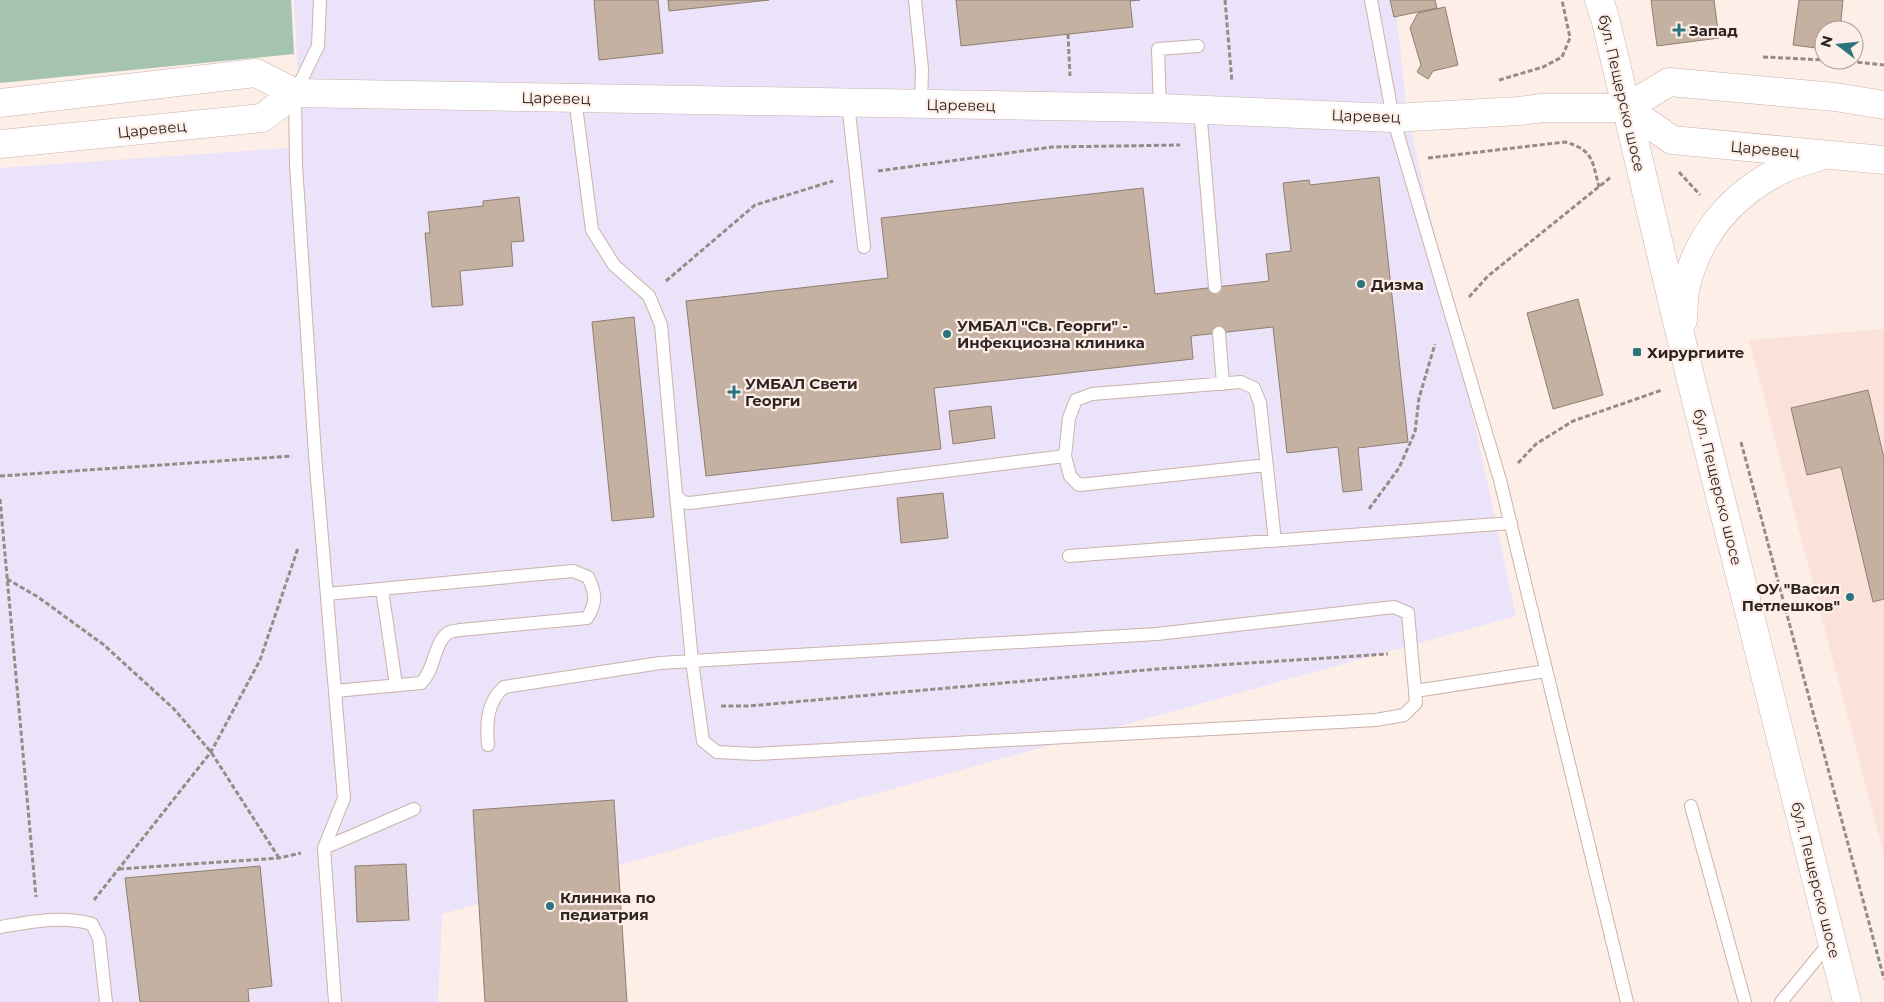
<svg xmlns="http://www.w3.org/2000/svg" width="1884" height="1002" font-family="Montserrat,sans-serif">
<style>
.education{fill:#fae1d9}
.medical{fill:#eae3f9}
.forest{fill:#a5c4af}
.building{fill:#c5b1a2;stroke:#907e6f}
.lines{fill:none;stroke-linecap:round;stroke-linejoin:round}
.service-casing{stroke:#cbb2a9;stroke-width:14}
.tertiary-casing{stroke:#cbb2a9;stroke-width:29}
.secondary-casing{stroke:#cbb2a9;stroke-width:29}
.path{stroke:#978b86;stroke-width:3;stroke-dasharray:5 2.5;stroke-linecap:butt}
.service{stroke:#fff;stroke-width:12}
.tertiary{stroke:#fff;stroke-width:28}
.secondary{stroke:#fff;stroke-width:28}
.poi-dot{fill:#2b747b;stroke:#fdeee8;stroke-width:2}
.labels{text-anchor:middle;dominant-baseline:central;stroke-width:4.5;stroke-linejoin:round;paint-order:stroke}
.poi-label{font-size:15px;font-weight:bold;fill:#2e2421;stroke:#fdeee8;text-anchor:start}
.street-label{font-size:15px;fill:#2e2421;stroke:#fdeee8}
</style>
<rect width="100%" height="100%" fill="#fdeee8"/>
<!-- education -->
<path class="education" d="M1884,329V855L1749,340Z"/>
<!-- medical -->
<path class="medical" d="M294,0H1395L1406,105L1516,616L442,914L438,1002H0V168L302,147Z"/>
<!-- forest -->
<path class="forest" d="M0,0H291L294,54L0,83Z"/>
<!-- building -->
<path class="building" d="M594,0H658L663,53L599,60Z
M668,0H769L669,11Z
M956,0H1140L1130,1L1133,27L961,46Z
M1390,0H1435L1437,8L1394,17Z
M1651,0H1714L1719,38L1657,46Z
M1799,0H1843L1840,30H1824V49L1793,45Z
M1445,7L1458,65L1433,71L1428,79L1417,72L1421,65L1410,28L1418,13Z
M1379,177L1408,442L1358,448L1362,490L1343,492L1338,447L1287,453L1273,327L1191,336L1193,359L934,388L941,449L706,476L686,301L888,278L881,218L1143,188L1155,294L1269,281L1266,254L1291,251L1283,183L1309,180L1310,185Z
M519,197L524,241L511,242L513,266L460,271L463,305L432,307L425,233H430L428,212L483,206V201Z
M1578,299L1603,395L1553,409L1527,313Z
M634,317L654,517L612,521L592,322Z
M1868,390L1884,458V599L1873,602L1841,467L1807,475L1791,408Z
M991,406L995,438L953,444L949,411Z
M943,493L948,538L901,543L897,498Z
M614,800L627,1002H485L473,810Z
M406,864L409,920L357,922L355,866Z
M260,866L272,986L248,989L249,1002H140L125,878Z"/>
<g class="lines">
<!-- service casing -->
<g class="service-casing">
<path id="service" d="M320,0L318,46L295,93L296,165L315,455L344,798L324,848L335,1002
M915,0L922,69L921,104
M1371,0L1393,118L1500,480L1627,1002
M575,98L592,230L614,265L649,296L661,325L676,495L682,502L690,503L1065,456L1069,418L1076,400L1092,394L1241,382L1254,388L1260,403L1275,541
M848,103L864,247
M1160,108L1158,49L1198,46
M1200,109L1215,287
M1219,333L1223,384
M1065,456L1070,476L1079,485L1267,465
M1069,556L1511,523
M382,589L396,685
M327,594L573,571L588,577C596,594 597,602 587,618L460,630C456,631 451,631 448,633C434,642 435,670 421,683L335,691
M1394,607L1408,613L1415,691L1416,703L1404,715L1376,720L755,754L717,752L703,741L692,661L1157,634Z
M1415,691L1546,671
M488,745C486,723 487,702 504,687L660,663L692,661L676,495
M1691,806L1745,1002
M324,848L414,809
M0,927C30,922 62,915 92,924L99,938L106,1002
M1781,1002L1831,941"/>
</g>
<!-- tertiary casing -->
<g class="tertiary-casing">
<path id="tertiary" d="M0,103L256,73L295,93L1160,108L1393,118L1519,111L1542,108H1626
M0,144L262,118L295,93"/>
</g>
<!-- secondary casing -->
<g class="secondary-casing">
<path id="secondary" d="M1599,0L1605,18L1691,380L1847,1002
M1626,108L1672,140L1884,160
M1626,108L1669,82L1835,97L1884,105
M1683,320C1684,309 1683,297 1686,286C1699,232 1734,193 1783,169C1793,164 1805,161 1816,158"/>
</g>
<!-- path -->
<path class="path" d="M1225,0L1232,82
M1068,34L1070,76
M1763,57L1824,60
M1835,60L1884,65
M1499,80L1543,67L1562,57L1570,38L1562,0
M1428,158L1565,142C1594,150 1592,161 1599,187
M878,171L1052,147L1180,145
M1679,172L1700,195
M666,281L755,205L833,181
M1469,297L1488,276L1611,177
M1741,442L1884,979
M1518,463L1536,444L1573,421L1662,390
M0,476L292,456
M0,499L36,897
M1369,509L1399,468L1415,432L1419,398L1435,344
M7,579L38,597L104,645L174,709L211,752L279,858
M721,706H749L1157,669L1388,654
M119,869L279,858L301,853
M94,900L211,752L260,660L298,548"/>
<!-- service -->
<use href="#service" class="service"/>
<!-- tertiary -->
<use href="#tertiary" class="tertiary"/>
<!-- secondary -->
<use href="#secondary" class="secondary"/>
</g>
<!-- markers -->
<g class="poi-dot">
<path d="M1676.5 22.5h5v5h5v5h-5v5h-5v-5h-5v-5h5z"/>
<circle cx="1361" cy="284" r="5"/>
<circle cx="947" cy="334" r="5"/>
<rect x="1632" y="347" width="10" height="10" rx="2.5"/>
<path d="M731.5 384.5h5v5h5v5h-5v5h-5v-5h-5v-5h5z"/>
<circle cx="1850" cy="597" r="5"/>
<circle cx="550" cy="906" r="5"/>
</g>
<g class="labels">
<!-- poi labels -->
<g class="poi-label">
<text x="1689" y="30">Запад</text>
<text x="1371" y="284">Дизма</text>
<text x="957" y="325">УМБАЛ "Св. Георги" -<tspan x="957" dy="17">Инфекциозна клиника</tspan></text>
<text x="1647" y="352">Хирургиите</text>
<text x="745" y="383">УМБАЛ Свети<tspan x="745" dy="17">Георги</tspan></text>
<text x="1840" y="588" text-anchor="end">ОУ "Васил<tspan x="1840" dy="17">Петлешков"</tspan></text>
<text x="560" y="897">Клиника по<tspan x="560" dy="17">педиатрия</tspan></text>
</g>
<!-- street labels -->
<g class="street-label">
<text transform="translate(1622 93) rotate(77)">бул. Пещерско шосе</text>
<text transform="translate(556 98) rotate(1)">Царевец</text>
<text transform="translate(961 105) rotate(1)">Царевец</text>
<text transform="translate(1366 116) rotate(2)">Царевец</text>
<text transform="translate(152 129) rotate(-6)">Царевец</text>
<text transform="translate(1765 149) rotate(5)">Царевец</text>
<text transform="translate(1718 487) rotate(76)">бул. Пещерско шосе</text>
<text transform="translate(1816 880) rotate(76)">бул. Пещерско шосе</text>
</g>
</g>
<!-- north arrow -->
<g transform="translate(1839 45) rotate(286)"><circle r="24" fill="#fdeee8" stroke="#aa9d98"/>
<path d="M0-4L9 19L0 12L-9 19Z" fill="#2b747b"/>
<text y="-8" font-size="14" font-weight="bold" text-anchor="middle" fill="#2e2421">N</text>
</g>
</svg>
